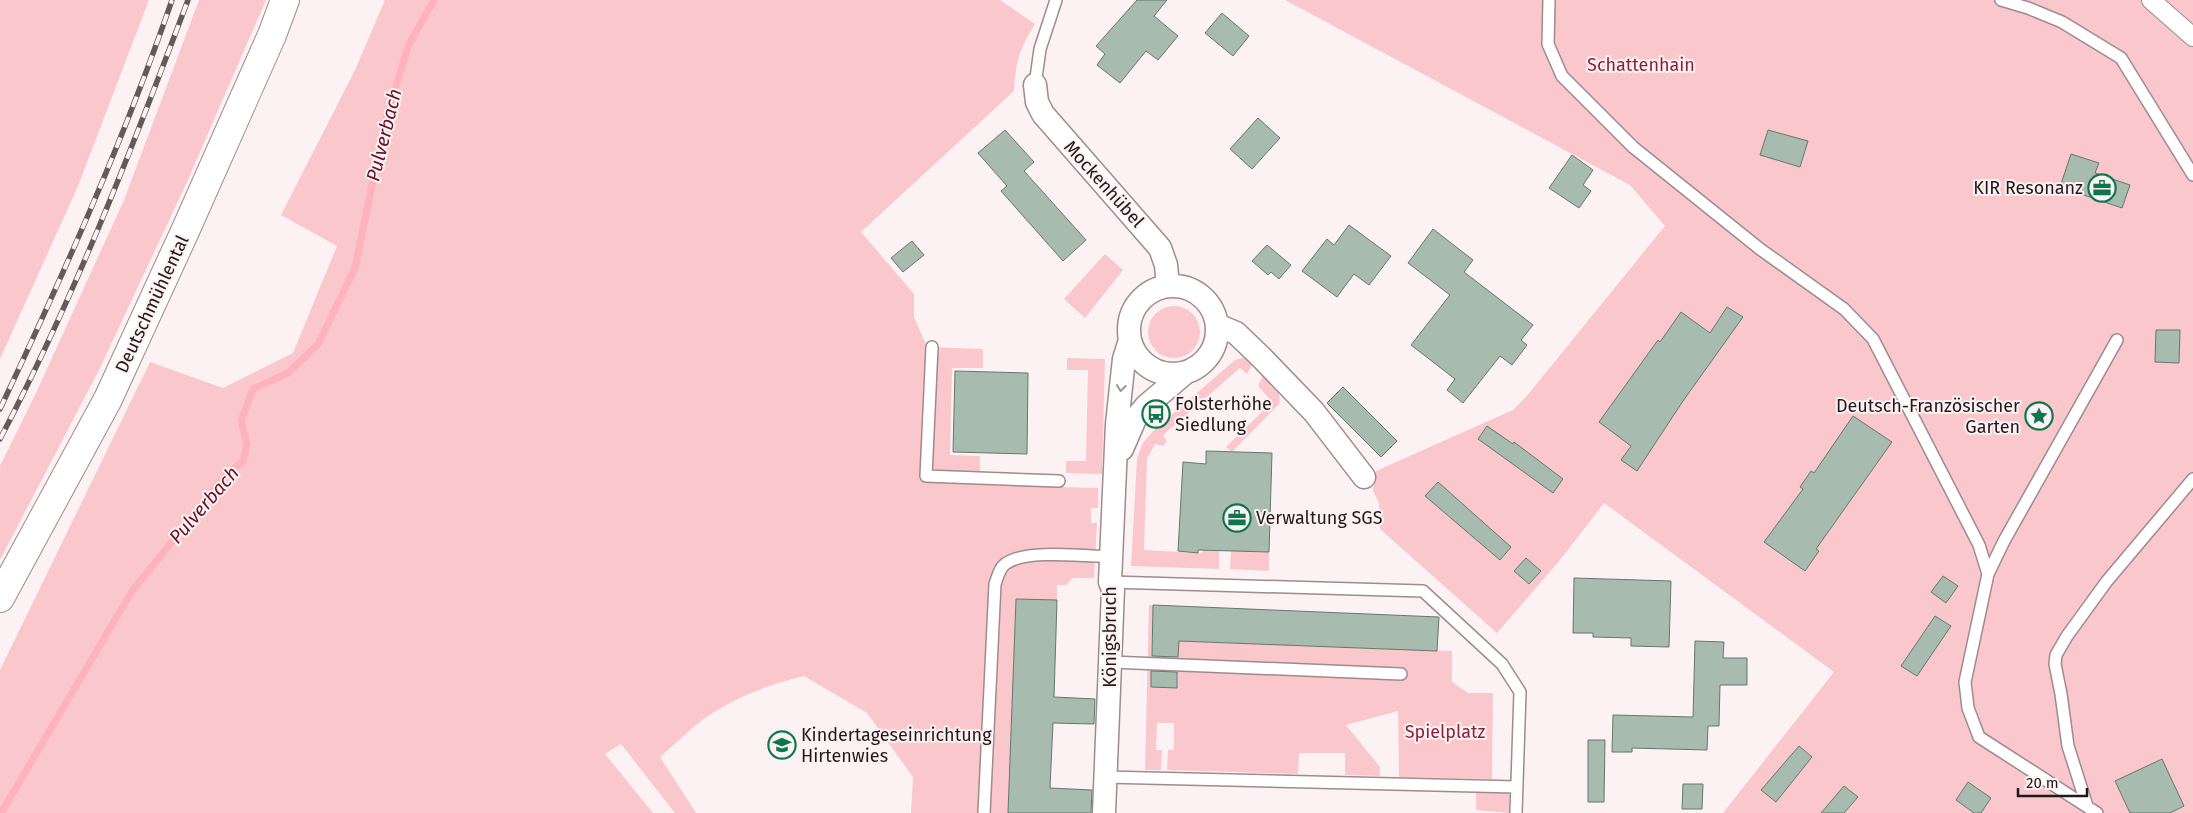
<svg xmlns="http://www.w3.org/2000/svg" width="2193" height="813" font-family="'Fira Sans',sans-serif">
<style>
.green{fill:#f9c7cc}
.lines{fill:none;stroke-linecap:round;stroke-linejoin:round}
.stream{stroke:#feb2bb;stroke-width:7}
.building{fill:#a7bbaf;stroke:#65776d}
.service-casing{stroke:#a08a8c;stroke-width:14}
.pedestrian-casing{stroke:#a08a8c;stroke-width:20}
.minor-casing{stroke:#a08a8c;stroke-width:25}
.secondary-casing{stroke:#a08a8c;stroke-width:30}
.service{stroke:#fff;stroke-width:11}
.pedestrian{stroke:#fff;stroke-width:18}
.minor{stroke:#fff;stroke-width:22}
.secondary{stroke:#fff;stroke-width:28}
.rail-casing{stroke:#645a5b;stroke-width:5.5}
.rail{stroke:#fdf2f3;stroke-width:4;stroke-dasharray:11;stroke-linecap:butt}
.oneway{stroke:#9b9798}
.labels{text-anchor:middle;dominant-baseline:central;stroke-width:4;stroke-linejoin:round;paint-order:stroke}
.park-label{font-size:18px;fill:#8b213b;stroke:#fdf2f3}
.street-label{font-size:18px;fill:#211819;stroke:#fdf2f3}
.poi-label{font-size:18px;fill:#211819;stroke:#fdf2f3;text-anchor:start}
.water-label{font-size:19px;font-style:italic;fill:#641328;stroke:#fdf2f3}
</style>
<rect width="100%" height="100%" fill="#fdf2f3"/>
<!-- green -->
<path class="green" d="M0,0H149L78,186L0,359Z
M199,0H266L187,182L99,370L0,560V466L36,393L124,200Z
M385,0H1000L1035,24C1019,50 1016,60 1014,91L861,232L914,294V317L927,347L983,349V368H952L950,455L980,456V485L1098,488V508H1091V523H1097L1094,578H1073L1066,585H1057V600L1016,599L1008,813H911L913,777L867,713L804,676C767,685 732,698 701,721C687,732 674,745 660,757L696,813H675L621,744L605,754L653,813H0V670L150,362L223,388L293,353L337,246L281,215L355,70Z
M1285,0H2193V813H1723L1834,672L1604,503L1560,560L1497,633L1380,529L1379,503L1373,491L1376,471L1513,410L1526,397L1665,226L1630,185Z
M1105,254L1123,270L1085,318L1064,299Z
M1148 332a26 26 0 1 1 52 0a26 26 0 1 1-52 0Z
M1067,358L1105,359L1102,474L1066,473V461H1086L1088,370H1067Z
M1242,358H1248L1253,363L1247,374L1240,368L1163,435L1167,441L1163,446L1155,444L1147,459L1144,550L1198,553L1203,552V550H1219V569L1131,566L1137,459L1142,444L1153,431L1235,360Z
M1264,373C1274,383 1282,389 1279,404L1232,452L1226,447L1272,402L1258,386Z
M1231,551L1269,552V571L1230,569Z
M1149,605H1153L1152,640L1452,651V682L1468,693H1493L1492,779L1399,777L1398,711L1346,725L1380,767V776L1345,775V753H1299L1298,774L1167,770L1168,750H1174V723H1157L1156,750H1162L1161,770H1145Z
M1476,792L1510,793L1509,813L1476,810Z"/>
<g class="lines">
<!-- stream -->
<path class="stream" d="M1,813L132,591L225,476L243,461L247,444L241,421L253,389L288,373L318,344L355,268L385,122L409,44L434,0"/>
</g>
<!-- building -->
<path class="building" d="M1137,0H1167L1154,16L1178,36L1158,60L1146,51L1120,83L1097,65L1105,54L1096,46Z
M1222,13L1249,36L1233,56L1205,33Z
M1258,118L1280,138L1252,169L1230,149Z
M1005,130L1034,162L1024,171L1086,240L1063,261L1001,191L1007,186L978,153Z
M1768,130L1808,141L1800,167L1760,155Z
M2071,154L2099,163L2095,173L2130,185L2122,208L2060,187Z
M1572,155L1593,170L1583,185L1591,191L1579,208L1549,188Z
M1349,225L1391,256L1369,285L1354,274L1337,297L1302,271L1327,239L1334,245Z
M1433,229L1473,260L1464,272L1533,325L1521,340L1527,345L1512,365L1500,356L1463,403L1447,390L1455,379L1411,345L1450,295L1408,263Z
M912,241L924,255L903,272L891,258Z
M1267,245L1291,265L1279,279L1271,272L1268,275L1252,261Z
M1727,307L1743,317L1683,401L1637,471L1621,460L1631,446L1599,422L1658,340L1660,342L1681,312L1710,333Z
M2156,330H2180L2179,363L2155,362Z
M955,371L1028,373L1027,454L953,452Z
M1343,387L1397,441L1381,457L1327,403Z
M1853,416L1892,442L1816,549L1819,551L1805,571L1764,542L1803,489L1800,487L1811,471L1814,473Z
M1487,426L1513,444L1514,442L1563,479L1553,493L1478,439Z
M1206,451L1272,453L1269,552L1198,550V553L1178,551L1183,462L1206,464Z
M1438,482L1511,547L1500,560L1425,496Z
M1526,558L1541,571L1529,584L1514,571Z
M1943,576L1958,586L1946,603L1931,592Z
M1574,578L1671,581L1669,647L1631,646V638L1593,637V633H1573Z
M1016,599L1057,600L1054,697L1095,699L1094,724L1053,723L1050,788L1092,790L1091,813H1008Z
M1153,605L1439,617L1437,651L1179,641L1178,657L1152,656Z
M1935,616L1951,626L1917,676L1901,666Z
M1695,641L1724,642L1723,658H1747V685H1720L1719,726H1708L1707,750L1632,748V752H1612L1613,715L1693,717Z
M1151,671L1177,672V688L1151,687Z
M1588,740H1605L1604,802H1588Z
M1799,746L1812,757L1776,802L1761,790Z
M2162,759L2184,806L2170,813H2130L2115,781Z
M1968,782L1991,798L1981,813H1974L1956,800Z
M1683,784H1703L1702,809H1682Z
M1844,786L1858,797L1844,813H1821Z"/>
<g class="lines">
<!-- service casing -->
<g class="service-casing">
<path id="service" d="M1549,0L1548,44L1562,76L1633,147L1760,249L1844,309L1873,339L1979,545L1988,574
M2001,0L2028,8L2062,22L2121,58L2193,175
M1035,85L1040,49L1056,0
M932,347L926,476L1059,481
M1110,582L1423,591L1502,664L1520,692L1516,813
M1111,662L1401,674
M1105,777L1517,787
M2087,806L2068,746L2061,694L2055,664L2056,655L2067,636L2107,581L2193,479
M984,813L995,584C997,579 999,570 1003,566C1020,548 1086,556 1111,557
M2097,813L1979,737L1968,708L1965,682L1988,574L2004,541L2117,340"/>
</g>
<!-- pedestrian casing -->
<g class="pedestrian-casing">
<path id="pedestrian" d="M2151,0L2193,37"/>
</g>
<!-- minor casing -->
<g class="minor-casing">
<path id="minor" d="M1035,85L1037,102L1043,114L1160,248L1166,265L1168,286
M1129 330a44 44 0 1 1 88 0a44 44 0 1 1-88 0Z
M1217,325L1236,333L1262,358L1314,412L1364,477
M1122,449L1135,419L1146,406L1185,373
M1104,813L1113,589L1110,582L1117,424L1124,359L1130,340"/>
</g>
<!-- secondary casing -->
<g class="secondary-casing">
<path id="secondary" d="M0,598L108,399L186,229L272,35L285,0"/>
</g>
<!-- service -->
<use href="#service" class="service"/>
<!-- pedestrian -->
<use href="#pedestrian" class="pedestrian"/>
<!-- minor -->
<use href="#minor" class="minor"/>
<!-- secondary -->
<use href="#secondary" class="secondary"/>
<!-- rail casing -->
<g class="rail-casing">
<path id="rail" d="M0,409C63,275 124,140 172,0
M0,439C74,298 132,149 188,0"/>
</g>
<!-- rail -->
<use href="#rail" class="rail"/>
</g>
<!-- one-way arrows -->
<defs><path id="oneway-chevron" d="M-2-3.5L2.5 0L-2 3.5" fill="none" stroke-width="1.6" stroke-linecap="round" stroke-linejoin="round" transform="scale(1.25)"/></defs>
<use class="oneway" href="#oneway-chevron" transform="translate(1121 388) rotate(96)"/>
<!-- icons -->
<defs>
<g id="office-ring" transform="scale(1.4375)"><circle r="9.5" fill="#fdf2f3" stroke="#0e764e" stroke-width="1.5"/><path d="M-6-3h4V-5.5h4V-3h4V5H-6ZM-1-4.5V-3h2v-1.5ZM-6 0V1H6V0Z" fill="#0e764e"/></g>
<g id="bus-ring" transform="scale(1.4375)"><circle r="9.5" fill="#fdf2f3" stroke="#0e764e" stroke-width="1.5"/><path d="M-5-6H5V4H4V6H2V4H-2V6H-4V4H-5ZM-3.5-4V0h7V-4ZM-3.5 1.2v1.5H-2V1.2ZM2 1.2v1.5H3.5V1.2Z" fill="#0e764e"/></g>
<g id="sight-ring" transform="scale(1.4375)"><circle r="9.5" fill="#fdf2f3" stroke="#0e764e" stroke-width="1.5"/><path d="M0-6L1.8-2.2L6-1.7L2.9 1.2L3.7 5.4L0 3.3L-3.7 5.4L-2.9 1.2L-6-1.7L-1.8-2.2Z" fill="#0e764e"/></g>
<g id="school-ring" transform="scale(1.4375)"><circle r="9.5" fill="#fdf2f3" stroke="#0e764e" stroke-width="1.5"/><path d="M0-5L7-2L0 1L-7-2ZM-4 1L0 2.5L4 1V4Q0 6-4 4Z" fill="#0e764e"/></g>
</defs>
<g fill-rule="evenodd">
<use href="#office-ring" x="2102" y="188"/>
<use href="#bus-ring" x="1156" y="414"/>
<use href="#sight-ring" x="2039" y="416"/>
<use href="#office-ring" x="1237" y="518"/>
<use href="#school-ring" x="782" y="745"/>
</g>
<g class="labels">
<!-- park labels -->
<g class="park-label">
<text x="1641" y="65">Schattenhain</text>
<text x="1445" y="732">Spielplatz</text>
</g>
<!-- street labels -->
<g class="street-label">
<text transform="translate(1104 184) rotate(48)">Mockenhübel</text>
<text transform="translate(152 304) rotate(-65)">Deutschmühlental</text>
<text transform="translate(1110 637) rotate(-90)">Königsbruch</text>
</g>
<!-- poi labels -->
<g class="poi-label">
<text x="2083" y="188" text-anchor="end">KIR Resonanz</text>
<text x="1175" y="404">Folsterhöhe<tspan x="1175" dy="21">Siedlung</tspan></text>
<text x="2020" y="406" text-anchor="end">Deutsch-Französischer<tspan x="2020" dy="21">Garten</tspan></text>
<text x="1256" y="518">Verwaltung SGS</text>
<text x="801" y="735">Kindertageseinrichtung<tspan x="801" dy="21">Hirtenwies</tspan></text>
</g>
<!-- water labels -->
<g class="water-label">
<text transform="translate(384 135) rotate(-76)">Pulverbach</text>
<text transform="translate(204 505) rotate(-49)">Pulverbach</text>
</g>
</g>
<!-- scale -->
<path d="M2018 788v8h69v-8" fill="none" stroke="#211819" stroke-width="2.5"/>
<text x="2026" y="788" font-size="15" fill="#211819" stroke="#fdf2f3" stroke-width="4" paint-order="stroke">20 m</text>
</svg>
